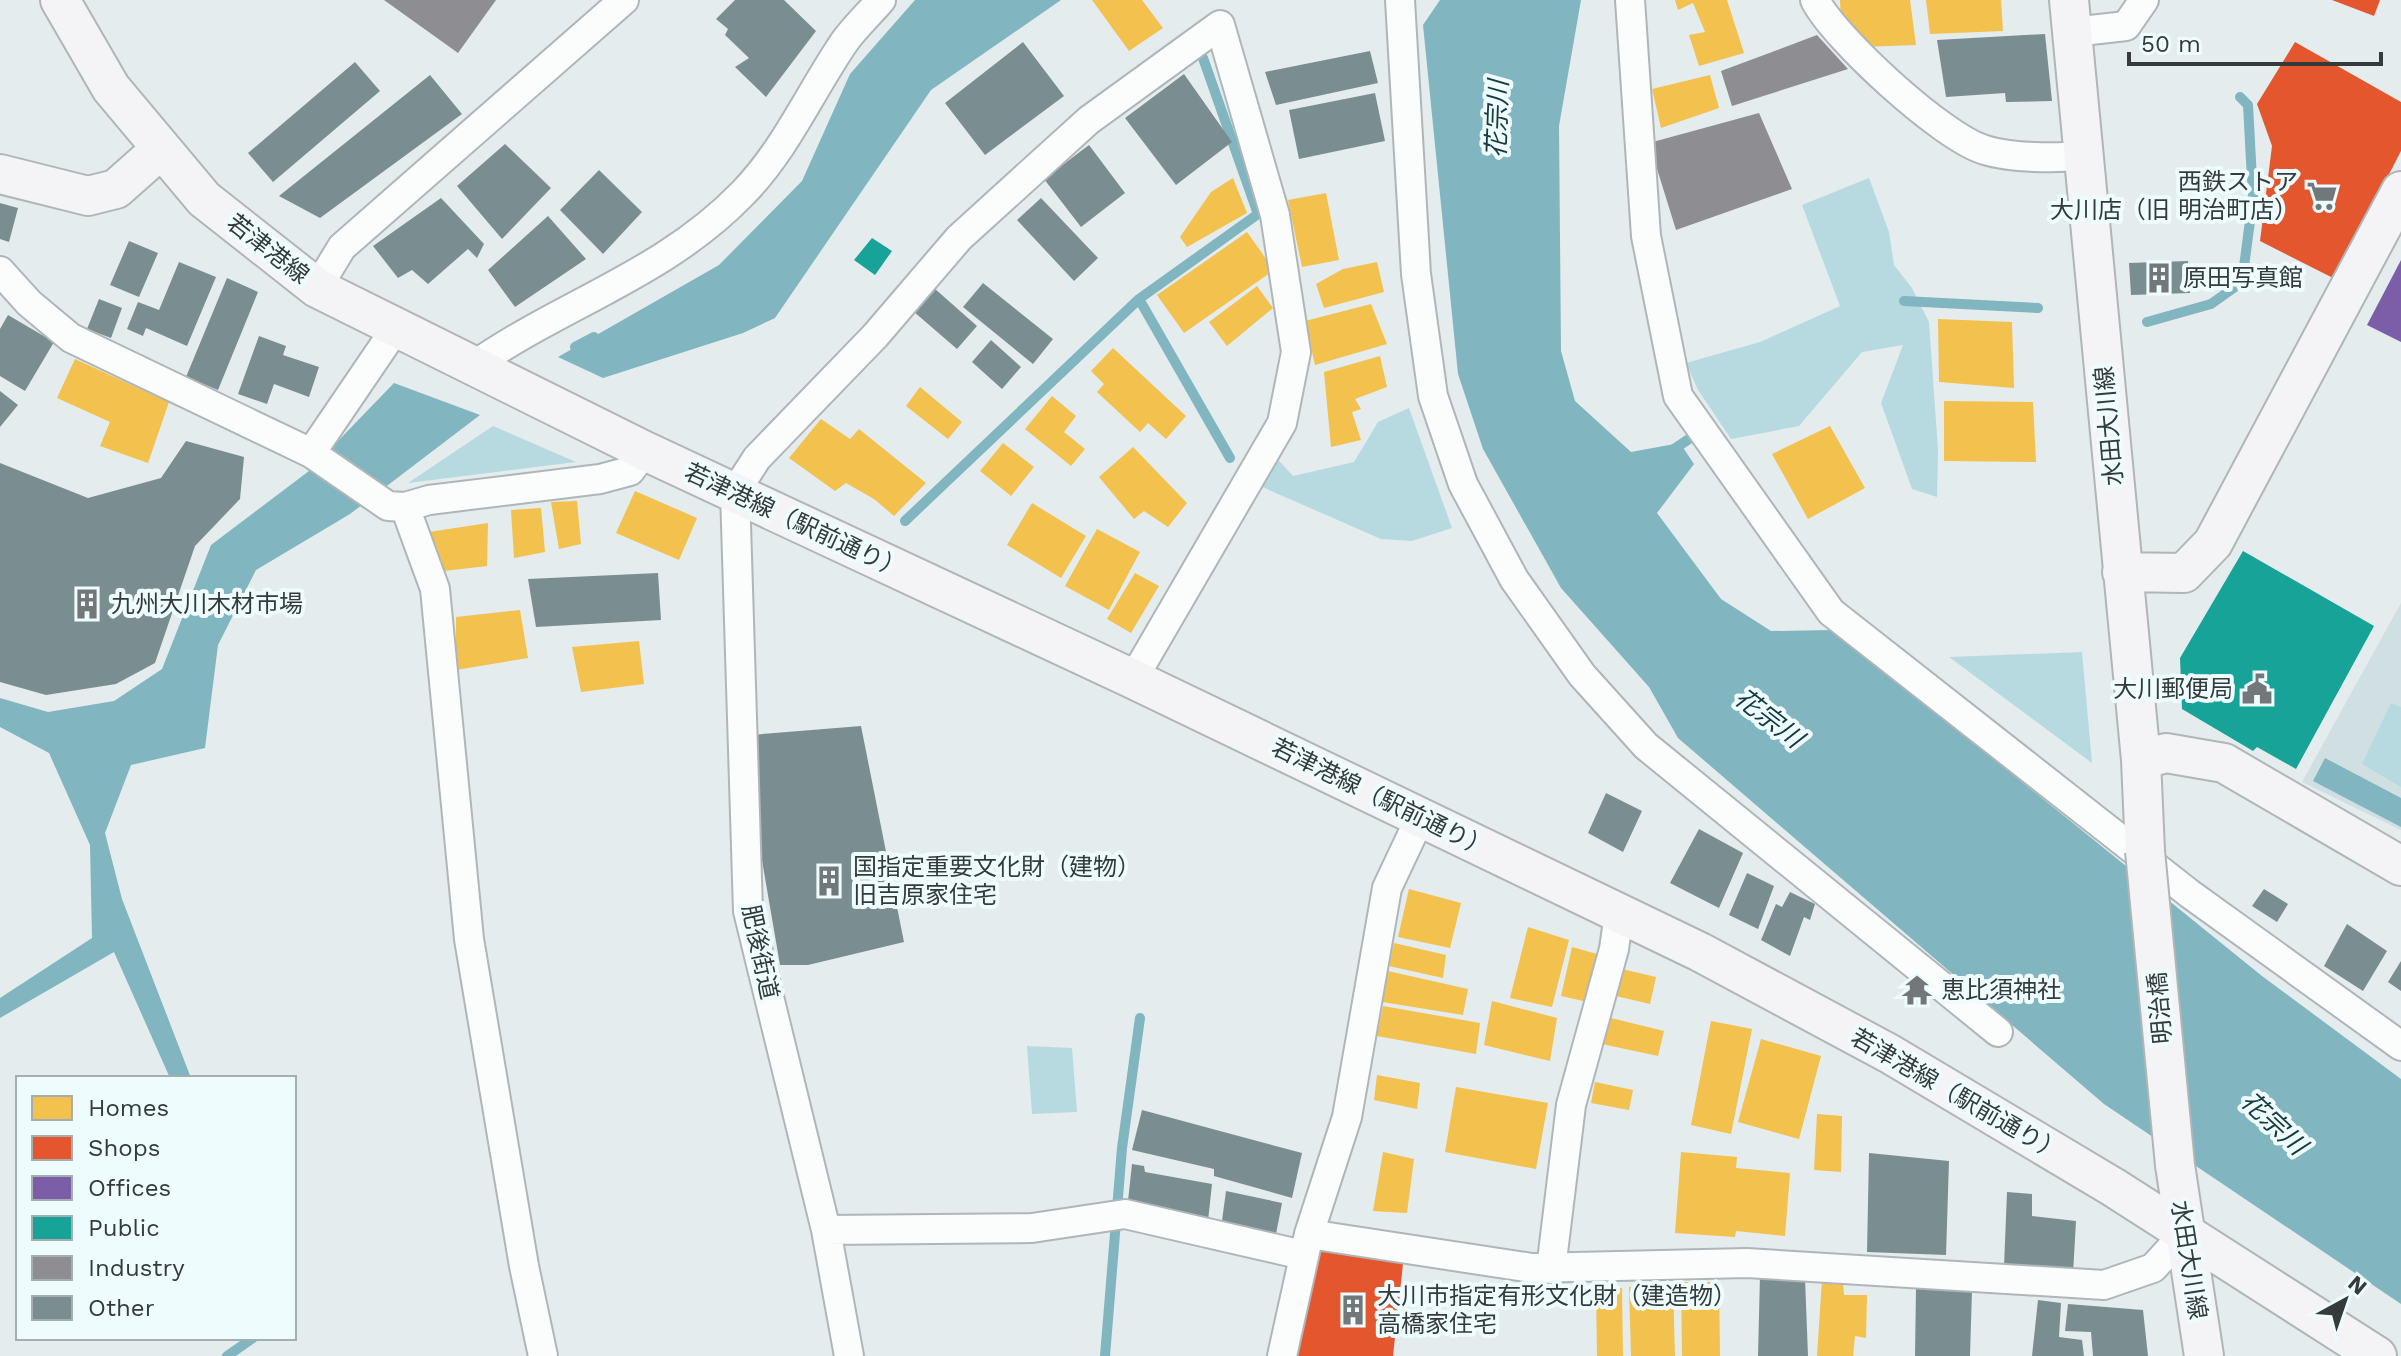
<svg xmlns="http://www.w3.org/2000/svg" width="2401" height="1356" font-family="'Work Sans','Noto Sans JP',sans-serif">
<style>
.built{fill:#d0dfe2}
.green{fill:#b7dae1}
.water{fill:#81b5bf}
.homes{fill:#f2c14e}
.shops{fill:#e4572e}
.offices{fill:#7b5ea7}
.public{fill:#17a398}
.industry{fill:#8d8d92}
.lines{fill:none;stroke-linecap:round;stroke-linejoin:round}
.stream{stroke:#81b5bf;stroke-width:10}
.building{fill:#7a8e92}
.street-casing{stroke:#b0b6b8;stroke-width:32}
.secondary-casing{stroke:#b0b6b8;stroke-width:42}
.street{stroke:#fbfcfc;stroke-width:28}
.secondary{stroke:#f4f3f5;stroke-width:38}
.secondary-bridge-casing{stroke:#b0b6b8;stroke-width:42;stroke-linecap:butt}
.secondary-bridge{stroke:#f4f3f5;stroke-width:38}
.labels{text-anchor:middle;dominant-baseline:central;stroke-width:8;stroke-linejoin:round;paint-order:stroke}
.poi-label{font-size:24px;fill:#353a3b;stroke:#eefcfe;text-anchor:start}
.street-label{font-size:24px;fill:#353a3b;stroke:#eefcfe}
.water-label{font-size:26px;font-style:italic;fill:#173a40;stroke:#eefcfe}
</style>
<rect width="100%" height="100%" fill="#e4ecee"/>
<!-- built -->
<path class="built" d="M2401,603V830L2302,782Z"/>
<!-- green -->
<path class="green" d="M1869,178L1889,232L1894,265L1912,288L1929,322L1938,450L1937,497L1912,489L1881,403L1903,345L1862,352L1799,426L1731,439L1698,390L1686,363L1760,342L1840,306L1802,205Z
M1409,408L1452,528L1412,541L1381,539L1253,483L1273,454L1293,476L1354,462L1378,422Z
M493,426L576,462L408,483Z
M2082,652L2092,763L1949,657Z
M2391,703L2401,707V787L2362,764Z
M1027,1046L1072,1048L1077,1112L1032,1114Z"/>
<!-- water -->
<path class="water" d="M915,0H1061L931,90L775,318L743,333L603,378L558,357L719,265L802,181L850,74Z
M1440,0H1581L1559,126L1561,351L1575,401L1631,452L1680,443L1694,464L1657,513L1721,599L1771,631L1834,630L2262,976L2401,1079V1304L2104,1104L1678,738L1649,687L1561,588L1483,449L1458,374L1423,25Z
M394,383L480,415L350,514L256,570L218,645L205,748L131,765L105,833L122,899L191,1078H170L114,952L0,1018V998L92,938L90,845L49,753L0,727V698L48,712L114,701L162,669L211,545L309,471Z
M2325,758L2401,798V827L2313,781Z"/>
<!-- homes -->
<path class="homes" d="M1092,0H1142L1163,28L1129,51Z
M1675,0H1727L1744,53L1699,66L1689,35L1705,32L1693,3L1678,10Z
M1840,0H1910L1916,45L1862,47L1841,20Z
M1926,0H2001L2003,31L1930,34Z
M1710,75L1719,108L1661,128L1652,89Z
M1233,178L1247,213L1187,247L1180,237L1211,192Z
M1326,193L1339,260L1302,267L1288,200Z
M1247,232L1274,270L1184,333L1157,295Z
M1377,262L1384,292L1324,308L1316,284L1343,269Z
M1257,286L1273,308L1227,346L1209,322Z
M1371,304L1387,344L1315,365L1305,321Z
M1938,319L2012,322L2014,388L1939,382Z
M1113,348L1186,416L1166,439L1148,423L1140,432L1097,392L1104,384L1091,371Z
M1380,356L1387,387L1355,399L1361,409L1352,412L1361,440L1331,447L1324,372Z
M75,359L169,402L148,463L100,446L110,422L57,398Z
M920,387L962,422L948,439L906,406Z
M1052,396L1076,416L1064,432L1085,449L1071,466L1025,429Z
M1944,401L2033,402L2036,462L1944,461Z
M821,419L850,439L859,429L926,483L894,516L874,499L846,483L835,491L789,458Z
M1830,426L1865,488L1808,519L1772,454Z
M1003,443L1034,467L1011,496L980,471Z
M1133,447L1187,503L1168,527L1144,511L1134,519L1099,477Z
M635,491L697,518L679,560L616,533Z
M577,501L581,544L559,549L551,502Z
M1032,503L1086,536L1061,578L1007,545Z
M541,508L545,552L514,558L511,510Z
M488,523L487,566L444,571L429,532Z
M1097,529L1140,552L1109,610L1065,586Z
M1135,573L1159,586L1131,633L1107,619Z
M520,610L528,658L456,670V617Z
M639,641L644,684L581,692L572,647Z
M1409,889L1461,903L1450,948L1398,937Z
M1528,927L1569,940L1552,1007L1510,998Z
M1394,943L1446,955L1443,978L1389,966Z
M1572,947L1597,954L1588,1002L1561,996Z
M1622,969L1656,977L1650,1004L1616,996Z
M1388,971L1468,989L1463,1015L1382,1002Z
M1492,1001L1557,1018L1550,1061L1484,1045Z
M1383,1006L1480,1023L1476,1054L1377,1036Z
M1607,1017L1664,1031L1658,1056L1602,1044Z
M1711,1021L1752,1029L1731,1134L1691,1125Z
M1761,1039L1821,1056L1799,1139L1738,1122Z
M1377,1075L1420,1083L1417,1109L1374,1100Z
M1595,1082L1633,1090L1629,1110L1591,1103Z
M1456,1087L1548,1103L1536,1169L1445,1152Z
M1817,1114L1842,1116L1841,1172L1814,1170Z
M1383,1152L1414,1159L1407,1213L1373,1211Z
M1681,1152L1737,1157L1736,1168L1790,1173L1785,1236L1736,1231L1735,1237L1675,1233Z
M1822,1280L1843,1281L1844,1295H1867L1866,1338L1855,1336L1853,1356H1817Z
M1681,1282H1719L1720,1356H1682Z
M1673,1286L1675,1356H1631L1629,1287Z
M1596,1288H1622L1623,1356H1597Z"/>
<!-- shops -->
<path class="shops" d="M2332,0H2380L2374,16Z
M2295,42L2401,102V151L2335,279L2260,241L2272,146L2257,104Z
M1322,1245L1403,1264L1393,1356H1297Z"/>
<!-- offices -->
<path class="offices" d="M2401,260V342L2367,325Z"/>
<!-- public -->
<path class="public" d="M872,238L892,251L875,275L854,260Z
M2243,551L2374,626L2296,769L2257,747L2253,751L2182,709L2180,658Z"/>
<!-- industry -->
<path class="industry" d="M384,0H496L458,53Z
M1817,35L1848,69L1732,106L1721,71Z
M1759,113L1792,189L1676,230L1649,143Z"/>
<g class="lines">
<!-- stream -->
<path class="stream" d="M1139,299L1230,458
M1904,301L2038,308
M2147,322L2211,304L2242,282L2253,198L2248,105L2240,97
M575,347L594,337
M1671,451L1689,439
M905,521L1139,299L1258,214L1203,58
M227,1356L253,1338
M1105,1356L1122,1148L1140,1018"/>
</g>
<!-- building -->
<path class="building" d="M735,0H784L816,31L766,97L735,67L749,58L725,35L728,29L716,19Z
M2045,34L2052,101L2006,102L2005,93L1946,97L1937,40Z
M1023,42L1064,96L985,155L945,103Z
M1370,51L1378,83L1276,105L1265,72Z
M355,62L380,91L273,182L248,153Z
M1184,74L1232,142L1176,185L1125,118Z
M430,75L462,114L320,218L279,196Z
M1375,93L1385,141L1299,159L1289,110Z
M505,144L551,188L502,239L457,186Z
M1089,145L1125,193L1081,227L1044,179Z
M599,170L642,212L603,254L560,210Z
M441,198L484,244L477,258L468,249L428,284L412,270L398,278L373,246Z
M1041,198L1098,258L1074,281L1017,220Z
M0,203L18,208L9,242L0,239Z
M548,216L586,259L515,307L488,270Z
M129,241L158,253L139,297L110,285Z
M2188,261L2190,293L2131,295L2129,263Z
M179,262L216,277L187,346L146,328L143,336L127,329L138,302L159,310Z
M227,278L258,292L218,390L186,377Z
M983,283L1053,339L1033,364L963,307Z
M934,288L977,326L957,349L913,311Z
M99,299L122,308L111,338L87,329Z
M8,315L54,342L25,391L0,376V329Z
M259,336L286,346L283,355L319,367L309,397L274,384L267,404L238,394Z
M991,340L1021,367L1002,389L972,362Z
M0,391L18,405L0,427Z
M186,441L244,457L240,499L195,546L155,663L116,684L46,695L0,682V463L88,498L161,478Z
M658,573L661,620L536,627L528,579Z
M861,726L904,942L808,965H780L755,820L751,735Z
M1606,793L1642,811L1623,852L1588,833Z
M1699,829L1743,853L1719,908L1670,883Z
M1747,873L1774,886L1758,929L1729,915Z
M2264,889L2288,904L2277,922L2252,906Z
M1790,892L1815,904L1810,920L1804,917L1790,956L1761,940L1776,904L1782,907Z
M2347,924L2387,951L2363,991L2324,966Z
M2401,961V991L2388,982Z
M1142,1110L1302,1153L1292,1198L1214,1176V1169L1132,1150Z
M1869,1153L1949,1161L1946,1255L1867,1252Z
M1132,1164L1144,1166L1145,1172L1212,1184L1208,1221L1128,1201Z
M1226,1191L1282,1203L1276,1234L1222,1221Z
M2007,1192L2032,1194V1216L2076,1221L2073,1274L2004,1267Z
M1760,1275L1805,1278L1808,1356H1758Z
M1916,1287L1972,1290L1970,1356H1915Z
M2038,1300L2061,1303L2059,1337L2082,1340L2084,1356H2032Z
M2068,1304L2143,1310L2148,1356H2093L2091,1332L2065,1331Z"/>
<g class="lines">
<!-- street casing -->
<g class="street-casing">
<path id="street" d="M1400,0L1416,274L1433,396L1463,484L1514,579L1582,675L1646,746L1998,1032
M1630,0L1646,236L1678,396L1831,612L2190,894L2401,1046
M1815,0C1835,39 1943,138 1985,150C2010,158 2058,159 2084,155
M2073,32L2126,26L2144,0
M0,271L29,303L71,338L311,453L388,506L405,507L429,500L600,479L630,471L645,451
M317,288L342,247L624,0
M472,367C561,304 664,275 743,193C786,149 810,92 845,41C855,27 869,14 881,0
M311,453L396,328
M405,507L435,589L469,939L524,1266L543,1356
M826,1230L1032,1228L1125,1214L1303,1255
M1309,1234L1532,1268L1747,1263L2104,1285L2153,1268L2185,1233
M1551,1269L1571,1105L1614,949L1619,914
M849,1356L826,1230L748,911L735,492L757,458L875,336L959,238L1089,120L1220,25L1275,215L1296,352L1282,423L1133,679
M1282,1356L1309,1234L1347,1117L1387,888L1421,816"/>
</g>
<!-- secondary casing -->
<g class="secondary-casing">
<path id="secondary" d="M60,0L111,88L204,199L317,288L645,451L1133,679L1700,952L1890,1054L2113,1187L2377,1356
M2069,0L2141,760L2145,851
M0,174L88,196L116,189L160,150
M2122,572L2184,573L2213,543L2401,191
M2141,760L2166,753L2224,763L2401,866
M2175,1165L2204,1356"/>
</g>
<!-- street -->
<use href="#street" class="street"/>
<!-- secondary -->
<use href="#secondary" class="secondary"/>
<!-- secondary-bridge casing -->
<g class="secondary-bridge-casing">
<path id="secondary-bridge" d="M2145,851L2175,1165"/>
</g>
<!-- secondary-bridge -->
<use href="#secondary-bridge" class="secondary-bridge"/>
</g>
<!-- icons -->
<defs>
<g id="supermarket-bare" transform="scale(2.4)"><path d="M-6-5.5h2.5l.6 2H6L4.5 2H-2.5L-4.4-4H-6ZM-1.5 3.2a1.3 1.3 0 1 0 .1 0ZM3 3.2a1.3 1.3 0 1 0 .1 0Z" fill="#72787a" stroke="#eefcfe" stroke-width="2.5" paint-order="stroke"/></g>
<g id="building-bare" transform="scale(2.4)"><path d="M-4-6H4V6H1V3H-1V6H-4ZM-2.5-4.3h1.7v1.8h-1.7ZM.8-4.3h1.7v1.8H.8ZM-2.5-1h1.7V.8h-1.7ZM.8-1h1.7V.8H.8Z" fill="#72787a" stroke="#eefcfe" stroke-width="2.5" paint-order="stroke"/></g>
<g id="civic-bare" transform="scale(2.4)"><path d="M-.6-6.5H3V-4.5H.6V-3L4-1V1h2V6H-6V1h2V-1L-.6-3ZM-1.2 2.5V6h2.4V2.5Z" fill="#72787a" stroke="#eefcfe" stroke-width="2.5" paint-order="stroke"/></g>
<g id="temple-bare" transform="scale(2.4)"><path d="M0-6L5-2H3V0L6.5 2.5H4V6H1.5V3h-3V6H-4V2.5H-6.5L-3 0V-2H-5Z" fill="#72787a" stroke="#eefcfe" stroke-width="2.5" paint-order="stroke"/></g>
</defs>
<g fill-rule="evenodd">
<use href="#supermarket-bare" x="2322" y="196"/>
<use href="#building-bare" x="2159" y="278"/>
<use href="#building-bare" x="87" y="604"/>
<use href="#civic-bare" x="2257" y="689"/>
<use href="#building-bare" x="829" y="881"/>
<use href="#temple-bare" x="1917" y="990"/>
<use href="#building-bare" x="1353" y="1310"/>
</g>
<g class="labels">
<!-- poi labels -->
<g class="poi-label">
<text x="2298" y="182" text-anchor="end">西鉄ストア<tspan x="2298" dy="28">大川店（旧 明治町店）</tspan></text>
<text x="2183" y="278">原田写真館</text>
<text x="111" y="604">九州大川木材市場</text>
<text x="2233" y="689" text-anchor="end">大川郵便局</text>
<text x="853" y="867">国指定重要文化財（建物）<tspan x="853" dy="28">旧吉原家住宅</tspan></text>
<text x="1941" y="990">恵比須神社</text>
<text x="1377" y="1296">大川市指定有形文化財（建造物）<tspan x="1377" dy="28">高橋家住宅</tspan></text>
</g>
<!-- street labels -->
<g class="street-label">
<text transform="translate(268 249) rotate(38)">若津港線</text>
<text transform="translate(2109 426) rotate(-95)">水田大川線</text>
<text transform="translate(795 521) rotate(25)">若津港線（駅前通り）</text>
<text transform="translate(1381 798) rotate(26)">若津港線（駅前通り）</text>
<text transform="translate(760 952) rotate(78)">肥後街道</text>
<text transform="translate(2160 1008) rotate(-95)">明治橋</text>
<text transform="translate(1957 1095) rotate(30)">若津港線（駅前通り）</text>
<text transform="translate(2189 1260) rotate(81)">水田大川線</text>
</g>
<!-- water labels -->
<g class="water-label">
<text transform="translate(1497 119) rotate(-88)">花宗川</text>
<text transform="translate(1769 718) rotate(38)">花宗川</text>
<text transform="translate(2274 1123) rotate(43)">花宗川</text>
</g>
</g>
<!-- legend -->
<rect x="16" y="1076" width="280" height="264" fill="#eefcfe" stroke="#a4aeb0" stroke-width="2"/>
<rect x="32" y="1096" width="40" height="24" fill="#f2c14e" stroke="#a4aeb0" stroke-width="2"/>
<text x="88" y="1116" font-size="24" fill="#353a3b">Homes</text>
<rect x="32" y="1136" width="40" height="24" fill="#e4572e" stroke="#a4aeb0" stroke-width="2"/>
<text x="88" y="1156" font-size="24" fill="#353a3b">Shops</text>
<rect x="32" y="1176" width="40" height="24" fill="#7b5ea7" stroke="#a4aeb0" stroke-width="2"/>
<text x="88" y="1196" font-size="24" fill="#353a3b">Offices</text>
<rect x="32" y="1216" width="40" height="24" fill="#17a398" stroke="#a4aeb0" stroke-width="2"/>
<text x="88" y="1236" font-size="24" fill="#353a3b">Public</text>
<rect x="32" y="1256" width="40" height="24" fill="#8d8d92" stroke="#a4aeb0" stroke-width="2"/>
<text x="88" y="1276" font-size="24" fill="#353a3b">Industry</text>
<rect x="32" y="1296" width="40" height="24" fill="#7a8e92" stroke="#a4aeb0" stroke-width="2"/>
<text x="88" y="1316" font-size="24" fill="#353a3b">Other</text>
<!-- north arrow -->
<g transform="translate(2345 1300) rotate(40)" stroke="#eefcfe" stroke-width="6" paint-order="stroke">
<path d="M0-6L14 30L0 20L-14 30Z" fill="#353a3b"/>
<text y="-12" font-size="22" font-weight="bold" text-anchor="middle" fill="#353a3b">N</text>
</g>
<!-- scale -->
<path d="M2129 52v12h252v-12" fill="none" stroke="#353a3b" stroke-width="4"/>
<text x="2141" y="52" font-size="24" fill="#353a3b" stroke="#eefcfe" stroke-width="6" paint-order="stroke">50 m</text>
</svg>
